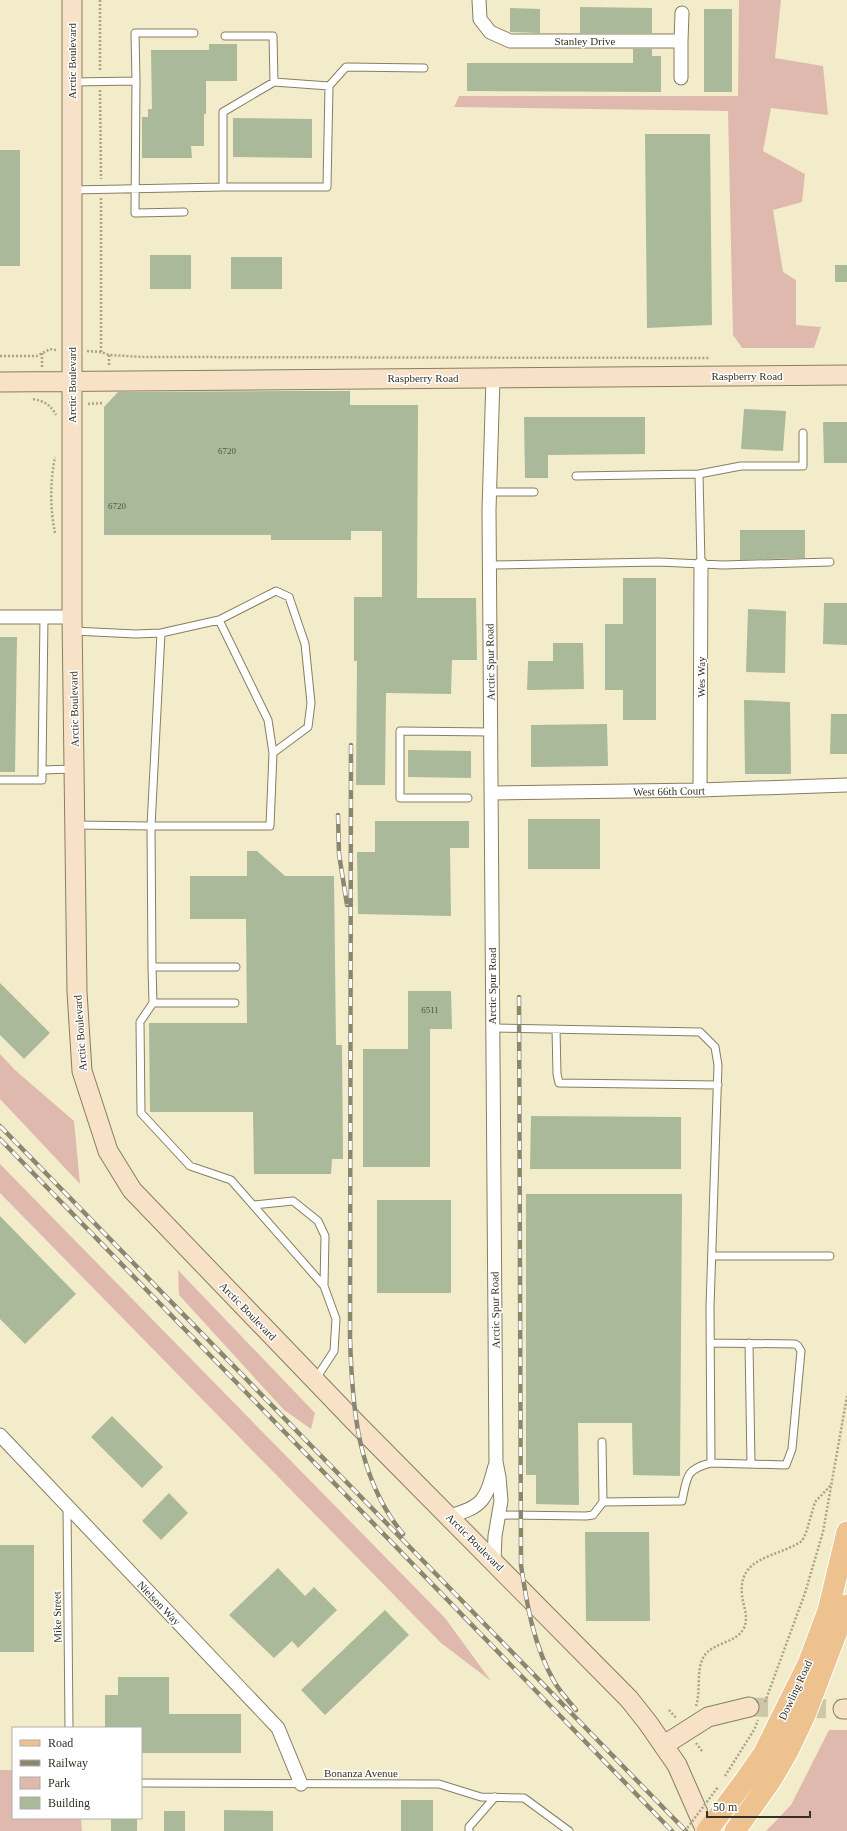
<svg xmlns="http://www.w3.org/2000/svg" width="847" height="1831" font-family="Georgia,serif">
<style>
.green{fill:#e0b9ae}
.building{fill:#aab99a}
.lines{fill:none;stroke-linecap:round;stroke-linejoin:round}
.secondary-tunnel{stroke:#cdc7a9;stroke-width:19;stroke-dasharray:19 10;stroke-linecap:butt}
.lane-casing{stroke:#867f60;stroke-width:9}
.street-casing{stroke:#867f60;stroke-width:15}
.secondary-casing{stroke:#867f60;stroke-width:21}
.primary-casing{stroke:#fff;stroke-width:23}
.path{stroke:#a8a389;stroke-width:2.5;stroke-dasharray:2 2;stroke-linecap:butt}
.lane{stroke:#fff;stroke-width:7}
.street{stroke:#fff;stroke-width:13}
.secondary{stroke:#f7e1c7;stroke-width:19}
.primary{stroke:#eec28e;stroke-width:21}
.rail-casing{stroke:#8b876f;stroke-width:4.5}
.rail{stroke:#fff;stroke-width:3;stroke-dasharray:9;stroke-linecap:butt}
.path-bridge{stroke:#a8a389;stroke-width:2.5;stroke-dasharray:2 2;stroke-linecap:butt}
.labels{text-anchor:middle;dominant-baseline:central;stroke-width:3;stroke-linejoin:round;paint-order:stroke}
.number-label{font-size:9px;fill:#525442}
.street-label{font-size:11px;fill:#343224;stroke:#fff}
</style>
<rect width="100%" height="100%" fill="#f3ecca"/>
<!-- green -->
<path class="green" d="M739,0H781L775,58L823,66L828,115L771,108L763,151L805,174L802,202L773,210L783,272L796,280V325L821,327L814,348H742L733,335L728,111L454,107L459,96H738Z
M0,1054L15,1070L74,1121L80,1184L0,1099Z
M0,1164L445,1618L491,1681L441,1643L0,1193Z
M178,1270L315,1413L311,1429L284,1410L179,1295Z
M829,1730H847V1831H766L791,1805Z
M0,1770H13V1818H81L82,1831H0Z"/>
<!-- building -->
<path class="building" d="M580,7L652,8V33H580Z
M510,8L540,9V33L510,32Z
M704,9H732V92H704Z
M209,44H237V81H206V114H204V146H191L192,158H142V117H148V109H152L151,50H209Z
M633,49H652V56H661V92L467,91V63H633Z
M233,118L312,119V158L233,157Z
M645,134H710L712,325L647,328Z
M0,150H20V266H0Z
M150,255H191V289H150Z
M231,257H282V289H231Z
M835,265H847V282H835Z
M290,391H350V405H418L417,598H476L477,660H452L451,694L386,693L385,785H356L357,661H354V597H382V531H351V540H271V535H104V407L118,392Z
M744,409L786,411L783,451L741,449Z
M524,417H645V454L548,455V478H525Z
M823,422H847V463H824Z
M740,530H805V558L740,560Z
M623,578H656V720H623V690H605V624H623Z
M824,603H847V645L823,644Z
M748,609L786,611L785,673L746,672Z
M0,637H17L15,772H0Z
M553,643H583L584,689L527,690L528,661H553Z
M744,700L790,702L791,774H745Z
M831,714H847V754H830Z
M607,724L608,766L531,767V725Z
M408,750L471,751V778L408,777Z
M528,819H600V869H528Z
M375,821H469V848H450L451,916L358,914L357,852H375Z
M247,851H257L285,876H334L336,1045H342L343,1159H332L331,1174H254L253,1112H150L149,1023H247L246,919H190V876H247Z
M0,983L50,1033L24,1059L0,1035Z
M408,991H451L452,1029H430V1167H363V1049H408Z
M531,1116L681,1117V1169H530Z
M526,1194H682L680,1476L633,1475L632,1423H578L579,1505L536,1504V1475H526Z
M377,1200H451V1293H377Z
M0,1216L76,1294L25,1344L0,1319Z
M112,1416L163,1467L142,1488L91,1437Z
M169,1493L188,1513L161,1540L142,1521Z
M585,1532H649L650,1621H586Z
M0,1545H34V1652H0Z
M278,1568L305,1596L314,1587L337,1610L298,1648L292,1641L274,1658L229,1615Z
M385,1610L409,1635L325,1715L301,1690Z
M118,1677H169V1714H241V1753H141V1728H105V1695H118Z
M401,1800H433V1831H401Z
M224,1810L273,1811V1831H224Z
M164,1811H185V1831H164Z
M111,1818H137V1831H111Z"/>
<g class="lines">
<!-- secondary-tunnel -->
<path class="secondary-tunnel" d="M749,1707L843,1709"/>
<!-- lane casing -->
<g class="lane-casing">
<path id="lane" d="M225,36H273L274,82
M136,81L135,33H194
M73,82L136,81L135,213L184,212
M329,86L346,67L424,68
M72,190L223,187V112L274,82L329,86L327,187H223
M699,474L741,466H803V433
M576,476L699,474L701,564
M489,492H534
M489,565L659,562L723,565L830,562
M44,617L42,770L73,769
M219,620L276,591L289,597L305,644L311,703L308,727L273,753
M73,631L136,634L161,633L219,620L268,720L273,753L270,826H151L161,633
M0,780H42V770
M468,798H400V731L491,732
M75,825L151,826L152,967H236
M152,967L153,1003H235
M153,1003L140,1022L141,1113L190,1166L231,1180L324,1286L325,1236L318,1221L293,1201L253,1205
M492,1028L700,1032L715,1047L718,1065L710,1307L711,1463L786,1465L792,1449L801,1351L798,1346L795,1344L710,1343
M556,1029L557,1074L559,1083L718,1085
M712,1256H830
M749,1343L751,1464
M315,1380L334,1351L336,1319L324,1286
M602,1442L603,1502L682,1501C687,1478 685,1469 711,1463
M67,1506L69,1728
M499,1515L586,1516L593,1515L603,1502
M141,1783L439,1784L481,1797L524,1798L569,1831
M469,1831V1827L495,1797"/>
</g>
<!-- street casing -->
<g class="street-casing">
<path id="street" d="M479,0L480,19L490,32L510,41H681V78
M681,41L682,13
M493,378L489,510L496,1462L499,1477L501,1501L495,1536L494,1561
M0,617H72
M700,790L701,564
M491,793L700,790L847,785
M0,1435L278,1728L301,1784
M449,1516C484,1507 486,1499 495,1466"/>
</g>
<!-- secondary casing -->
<g class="secondary-casing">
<path id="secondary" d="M72,0V617L77,992L82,1071L108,1151L132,1190L356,1423L629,1699L648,1723L677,1765L706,1831
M0,382L847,375
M843,1709H847
M664,1745L708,1717L749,1707"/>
</g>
<!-- primary casing -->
<g class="primary-casing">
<path id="primary" d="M707,1831L746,1779L764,1753L808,1664L828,1611L847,1532
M735,1831L771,1780L788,1751L805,1715L847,1605"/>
</g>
<!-- path -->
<path class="path" d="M100,0V71
M100,90L101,179
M101,198V352L109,355L145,357L710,358
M87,351L101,352
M42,353V367
M109,355V365
M0,356H37L50,349L56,350
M33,399C44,401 51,405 56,415
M88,404L103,403
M55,533C50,509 50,481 55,457
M765,1702L805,1593L823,1532L847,1396
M696,1706C701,1690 696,1672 703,1658C711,1642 736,1644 744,1628C749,1616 743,1606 742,1595C738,1556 776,1558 802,1541L806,1533L815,1502L832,1484
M669,1710L677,1719
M696,1743L702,1751
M725,1776L754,1730L758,1720"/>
<!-- lane -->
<use href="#lane" class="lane"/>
<!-- street -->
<use href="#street" class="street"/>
<!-- secondary -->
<use href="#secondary" class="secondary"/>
<!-- primary -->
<use href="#primary" class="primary"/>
<!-- rail casing -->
<g class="rail-casing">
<path id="rail" d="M351,745L350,1337C352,1407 357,1478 403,1534
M338,815L339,854L347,905
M519,997L521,1565C527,1606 534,1647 555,1683C561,1693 569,1701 576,1710
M0,1126L686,1831
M0,1139L672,1831"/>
</g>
<!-- rail -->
<use href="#rail" class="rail"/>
<!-- path-bridge -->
<path class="path-bridge" d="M685,1831L718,1787"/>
</g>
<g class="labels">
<!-- number labels -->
<g class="number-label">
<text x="227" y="451">6720</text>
<text x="117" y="506">6720</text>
<text x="430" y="1010">6511</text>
</g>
<!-- street labels -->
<g class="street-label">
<text x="585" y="41">Stanley Drive</text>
<text transform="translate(72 61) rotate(-90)">Arctic Boulevard</text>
<text x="747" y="376">Raspberry Road</text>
<text x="423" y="378">Raspberry Road</text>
<text transform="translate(72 385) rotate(-90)">Arctic Boulevard</text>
<text transform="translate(490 662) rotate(-91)">Arctic Spur Road</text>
<text transform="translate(701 677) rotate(-90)">Wes Way</text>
<text transform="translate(74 709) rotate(-91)">Arctic Boulevard</text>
<text transform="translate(669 791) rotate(-1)">West 66th Court</text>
<text transform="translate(492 986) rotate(-90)">Arctic Spur Road</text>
<text transform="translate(80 1033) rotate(-94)">Arctic Boulevard</text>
<text transform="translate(495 1310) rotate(-91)">Arctic Spur Road</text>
<text transform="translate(248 1311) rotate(46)">Arctic Boulevard</text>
<text transform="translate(475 1542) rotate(45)">Arctic Boulevard</text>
<text transform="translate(159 1603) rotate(46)">Nielson Way</text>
<text transform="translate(57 1617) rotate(-91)">Mike Street</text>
<text transform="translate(795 1690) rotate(-65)">Dowling Road</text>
<text x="361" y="1773">Bonanza Avenue</text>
</g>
</g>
<!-- legend -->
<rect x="12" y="1727" width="130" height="92" fill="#ffffff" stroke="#aeada7"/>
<rect x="20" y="1740" width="20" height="6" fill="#eec28e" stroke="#aeada7"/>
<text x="48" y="1747" font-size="12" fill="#343224">Road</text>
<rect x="20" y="1760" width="20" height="6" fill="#8b876f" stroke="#aeada7"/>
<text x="48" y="1767" font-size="12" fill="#343224">Railway</text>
<rect x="20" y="1777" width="20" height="12" fill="#e0b9ae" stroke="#aeada7"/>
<text x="48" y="1787" font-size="12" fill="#343224">Park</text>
<rect x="20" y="1797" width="20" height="12" fill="#aab99a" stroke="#aeada7"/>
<text x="48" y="1807" font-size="12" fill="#343224">Building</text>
<!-- scale -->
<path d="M707 1811v6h103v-6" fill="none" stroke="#343224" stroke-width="2"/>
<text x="713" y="1811" font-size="12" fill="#343224" stroke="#ffffff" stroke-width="3" paint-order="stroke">50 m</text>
</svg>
